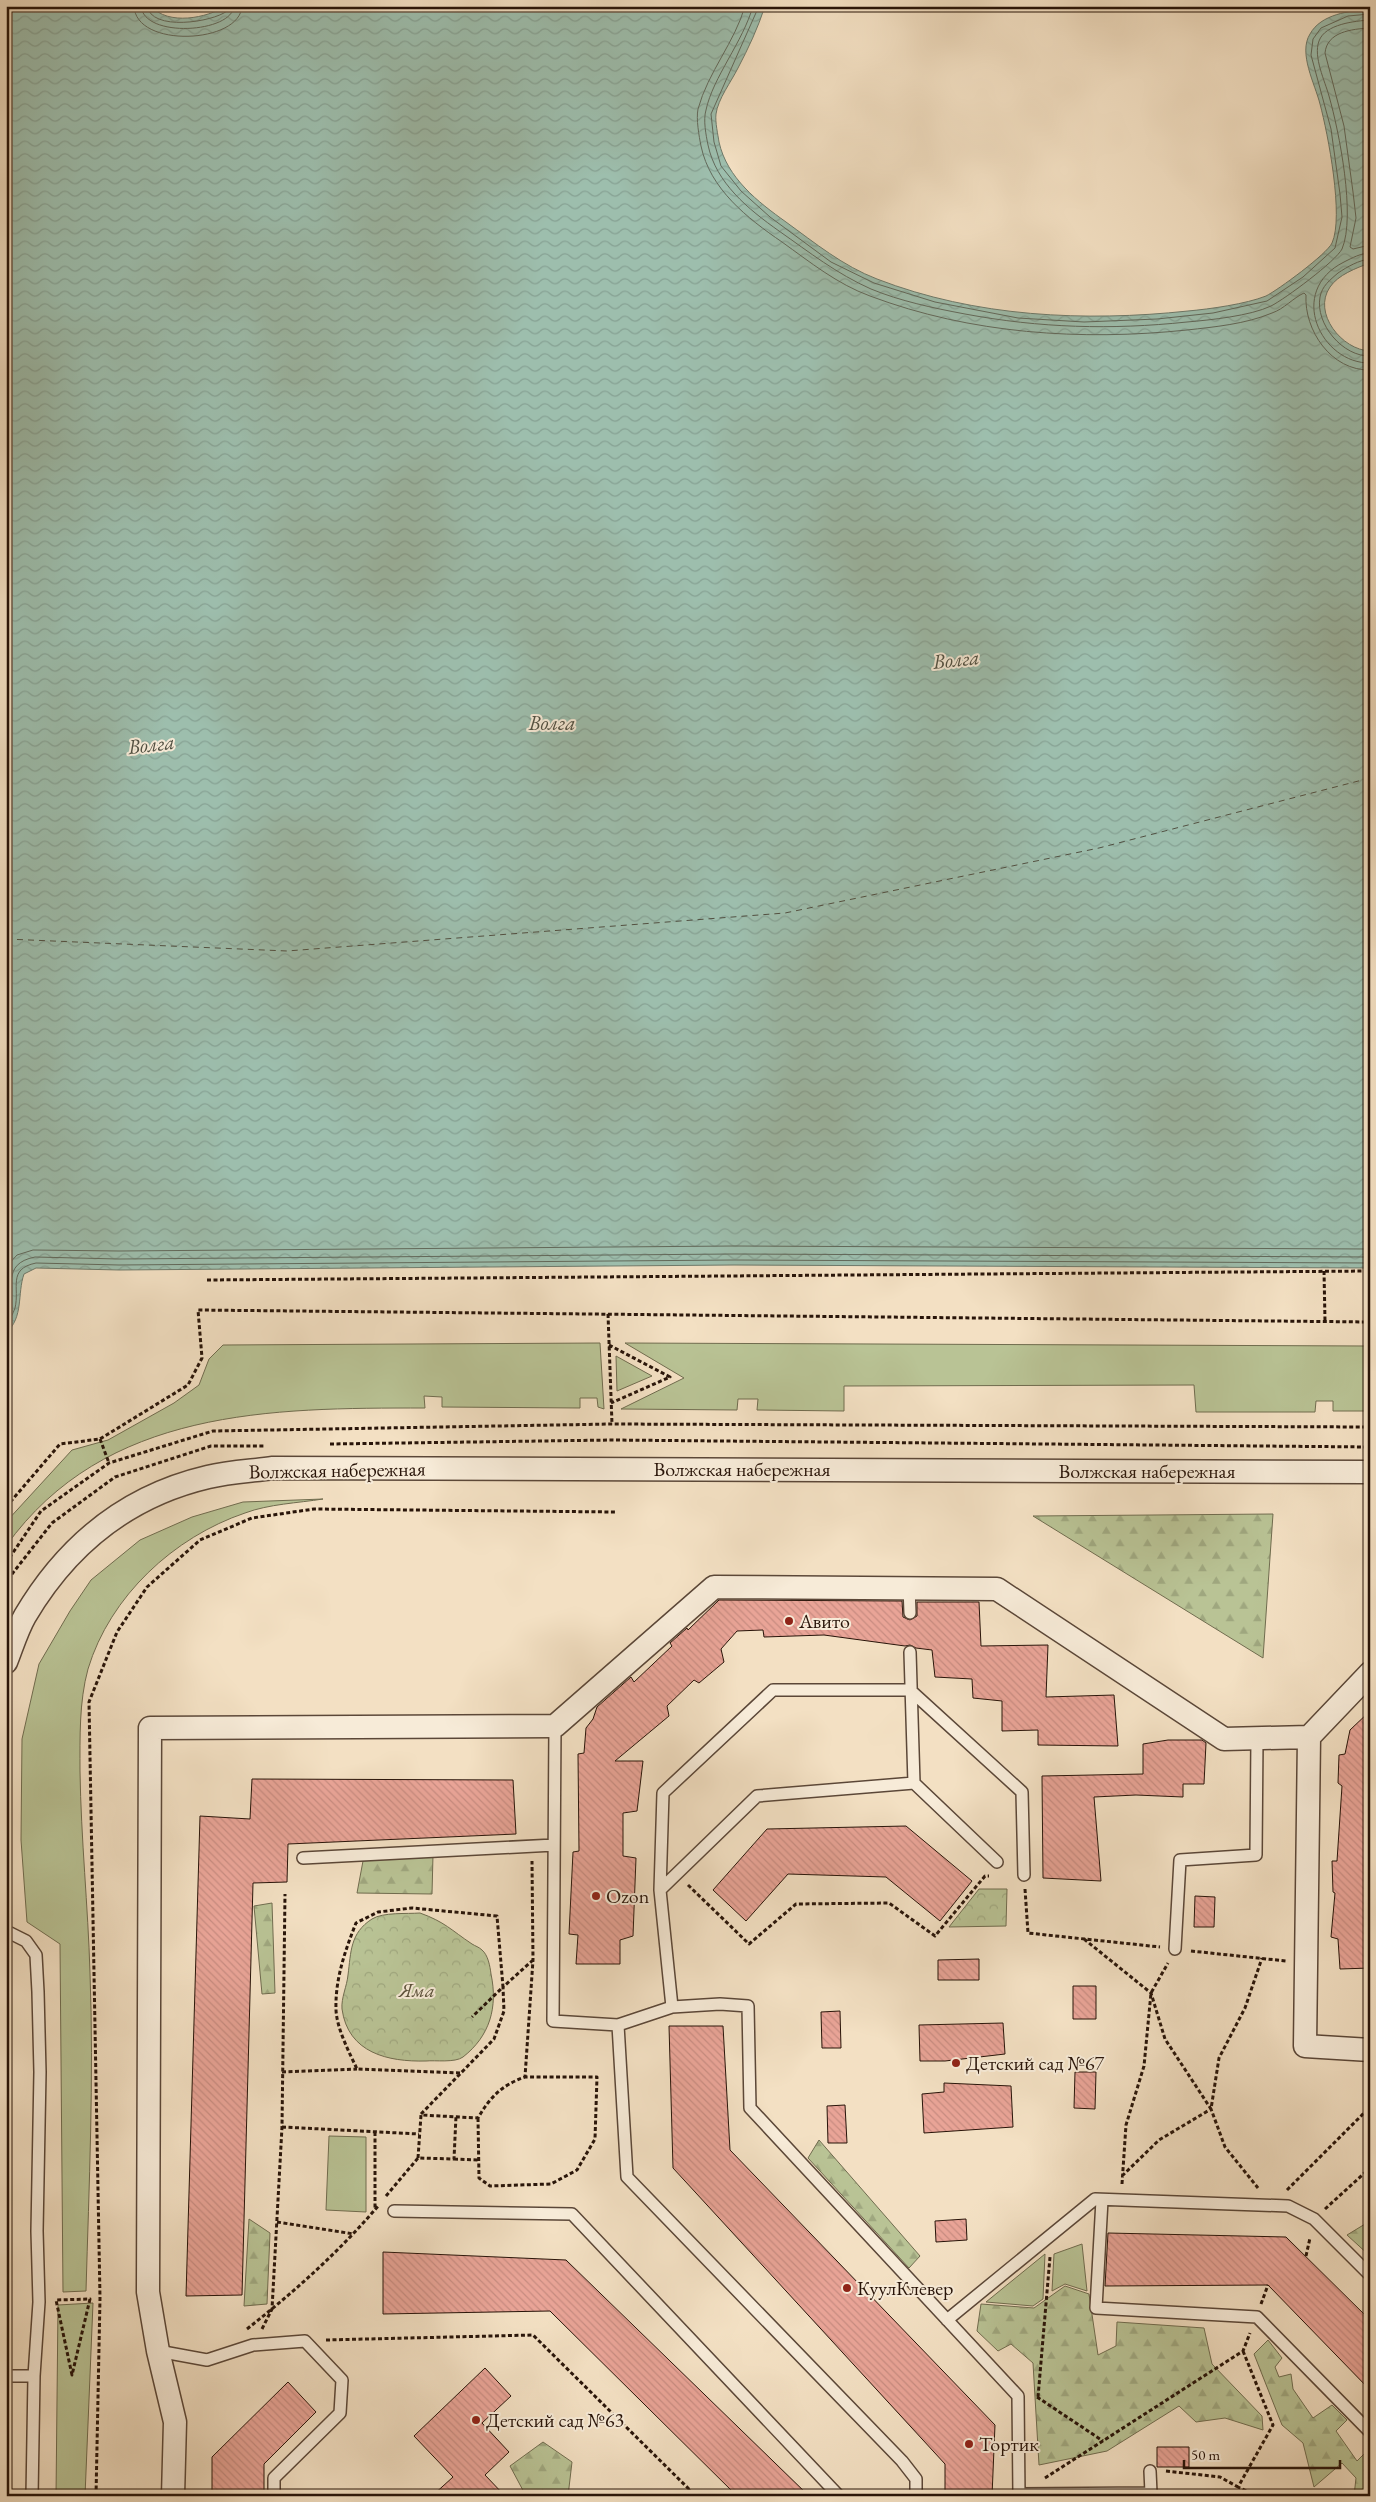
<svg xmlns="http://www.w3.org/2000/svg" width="1376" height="2502" font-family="'EB Garamond',serif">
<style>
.green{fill:#b9c395;stroke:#706c4f}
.forest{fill:url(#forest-firs);stroke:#706c4f}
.park{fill:url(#park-crowns);stroke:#706c4f}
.water{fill:url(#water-waves);stroke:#6e7a6b}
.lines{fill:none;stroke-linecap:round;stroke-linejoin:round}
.shore{stroke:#62695b;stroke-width:1}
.ferry{stroke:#515042;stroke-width:1;stroke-dasharray:6 5;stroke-linecap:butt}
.building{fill:url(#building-back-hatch);stroke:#281409}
.service-casing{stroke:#5b4738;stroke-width:14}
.minor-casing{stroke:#5b4738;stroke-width:25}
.path{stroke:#281409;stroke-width:3;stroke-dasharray:4 2.5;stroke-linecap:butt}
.service{stroke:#f7ebd8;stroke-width:11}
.minor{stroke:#f7ebd8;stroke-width:22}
.poi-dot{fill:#8f2418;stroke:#f7ebd8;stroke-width:2}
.labels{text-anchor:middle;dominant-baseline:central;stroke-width:4;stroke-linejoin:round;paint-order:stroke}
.street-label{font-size:20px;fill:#281409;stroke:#f7ebd8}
.poi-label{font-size:20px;fill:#281409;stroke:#f7ebd8;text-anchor:start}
.park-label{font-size:20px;font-style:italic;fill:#5b513a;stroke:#f7ebd8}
.water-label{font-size:21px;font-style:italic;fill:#515042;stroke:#f7ebd8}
</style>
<defs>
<pattern id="forest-firs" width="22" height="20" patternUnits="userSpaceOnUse" patternTransform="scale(1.25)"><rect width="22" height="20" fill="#b9c395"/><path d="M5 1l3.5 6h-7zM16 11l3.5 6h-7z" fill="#9fa77f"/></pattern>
<pattern id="park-crowns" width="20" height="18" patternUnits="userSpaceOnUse" patternTransform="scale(1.25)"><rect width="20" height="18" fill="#b9c395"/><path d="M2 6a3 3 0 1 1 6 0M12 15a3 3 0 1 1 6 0" fill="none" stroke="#9fa77f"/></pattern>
<pattern id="water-waves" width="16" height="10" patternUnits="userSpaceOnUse" patternTransform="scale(1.25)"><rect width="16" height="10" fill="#9dbead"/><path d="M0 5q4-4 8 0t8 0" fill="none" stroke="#87a294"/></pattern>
<pattern id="building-back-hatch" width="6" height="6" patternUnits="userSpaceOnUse" patternTransform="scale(1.25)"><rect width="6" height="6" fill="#e9a497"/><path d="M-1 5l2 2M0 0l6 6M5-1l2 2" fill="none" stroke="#c88c81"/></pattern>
</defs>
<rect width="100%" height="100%" fill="#f3e0c3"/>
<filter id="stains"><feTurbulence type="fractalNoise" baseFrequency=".004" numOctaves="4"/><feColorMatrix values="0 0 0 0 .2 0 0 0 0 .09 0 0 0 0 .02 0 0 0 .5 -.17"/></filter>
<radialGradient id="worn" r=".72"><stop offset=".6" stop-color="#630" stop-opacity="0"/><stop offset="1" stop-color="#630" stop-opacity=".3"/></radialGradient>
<!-- green -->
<path class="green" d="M600,1343L604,1409L598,1407L597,1398H580V1408L442,1407V1397L424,1396L425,1408C271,1408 105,1408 6,1546V1522L72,1450L108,1440L174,1403L199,1385L209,1359L223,1345Z
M625,1343L1367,1346L1365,1411H1333V1401H1316L1315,1412H1196L1194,1385L844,1386V1411L757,1410L758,1399H738L737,1410L621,1409L684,1378Z
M616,1356L652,1376L617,1391Z
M323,1499C298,1503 269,1504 245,1513C174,1537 110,1596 88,1669C79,1702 80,1738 80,1771C81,1839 88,1906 90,1973C94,2079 89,2185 86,2291L63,2292L60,1944L27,1922L21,1840L22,1739L39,1664L70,1611L91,1580L140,1540L192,1517L243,1502Z
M329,2136L366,2137V2212L326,2210Z
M1082,2244L1087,2291L1065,2284L1052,2291L1054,2254Z
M1045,2254L1043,2299L1033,2306L986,2302Z
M93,2303L85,2496H56L58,2305Z"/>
<!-- forest -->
<path class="forest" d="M1273,1514L1263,1658L1033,1516Z
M433,1855L432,1894L357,1893L363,1861Z
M272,1903L275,1993L262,1994L254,1906Z
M819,2140L920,2256L909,2268L808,2158Z
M249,2219L270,2233L267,2304L244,2306Z
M1370,2221V2256L1347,2235Z
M1065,2286L1089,2294L1098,2355L1116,2346L1117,2322L1204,2328L1212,2364L1262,2416L1263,2430L1225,2418L1196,2422L1179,2406L1107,2451L1039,2465L1033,2363L1011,2344L998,2351L977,2331L981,2304L1034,2308Z
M1268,2340L1282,2358L1275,2367L1279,2377L1291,2374L1293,2389L1313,2418L1332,2405L1347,2420L1336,2431L1357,2461L1370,2448V2496H1354L1356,2478L1342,2463L1314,2487L1303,2443L1282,2425L1254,2354Z
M543,2442L572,2462L568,2496H526L510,2466Z"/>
<!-- park -->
<path class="park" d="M979,1889H1007L1006,1926L949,1927Z
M420,1913C445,1922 451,1930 472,1944C475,1946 479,1947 482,1950C488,1955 490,1966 491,1974C498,2007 490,2036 463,2057C455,2063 435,2060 426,2061C388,2062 348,2053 342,2009C341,1998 347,1986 348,1975C351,1952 350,1933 372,1919C383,1912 407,1914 420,1913Z"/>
<!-- water -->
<path class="water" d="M6,6H151C168,26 207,18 226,6H765C758,28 748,49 738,68C731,82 718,99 716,114C715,122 718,135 719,142C727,178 758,202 786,222C815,243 843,266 877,279C975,317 1085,322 1188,311C1210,309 1246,304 1266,296C1278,290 1327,254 1332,243C1344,217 1328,134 1320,104C1315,84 1298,53 1310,34C1321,14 1349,11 1370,9V263C1356,268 1338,275 1330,287C1312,313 1342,350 1370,351V1268L734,1265L119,1270L36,1268L24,1274C17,1294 24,1317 6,1333Z"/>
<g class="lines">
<!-- shore -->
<path class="shore" d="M134,6C135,49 241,44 242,6
M141,6C143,39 233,33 234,6
M147,6C151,32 213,22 227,11L228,6
M745,6C735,42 708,72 698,109C696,119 699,136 701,146C710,189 747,218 782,242C810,262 837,284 870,296C971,334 1081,341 1187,330C1214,327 1246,324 1272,313C1284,309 1293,298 1304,293L1306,295C1304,330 1331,371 1370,370
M753,6C743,42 713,77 706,110C703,120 706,135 708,145C716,183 748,209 779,231C809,252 837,274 871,289C900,301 933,308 965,314C1040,328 1111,330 1187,322C1210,320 1250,316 1271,306C1285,299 1336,261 1342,249C1356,216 1339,131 1329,96C1325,81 1313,57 1319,41C1325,24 1355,21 1370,20
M759,6L711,114L714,142L721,166L741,191L770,217L831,262L874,283L935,302L1018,318L1084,322L1157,319L1213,313L1267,301L1303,277L1335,248L1342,217L1340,194L1331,129L1311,55L1313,39L1321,28L1348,16L1370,14
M1370,28C1351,29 1327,32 1325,53L1344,126L1353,192L1356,218L1350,247L1353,249L1370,245
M1370,253C1361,253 1352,258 1344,262C1286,291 1321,364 1370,363
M1370,259C1359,260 1347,267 1338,273C1330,280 1322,286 1320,297C1315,324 1343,357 1370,356
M6,1267L17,1255L33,1250L119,1251L734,1246L1370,1249
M6,1312C17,1289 0,1264 35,1257L119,1259L734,1254L1370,1257
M6,1326C9,1321 13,1314 15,1308C20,1288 7,1269 36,1263L119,1265L734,1260L1370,1263"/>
<!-- ferry -->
<path class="ferry" d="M6,939L287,951L785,913L1099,848L1370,778"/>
</g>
<!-- building -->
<path class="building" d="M719,1600L902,1601L903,1617L910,1620L917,1616V1602H979L981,1646L1048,1645L1046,1697L1114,1695L1118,1746L1038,1745V1730L1002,1731V1701L973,1698L972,1679L935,1677L932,1650L916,1648L910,1645L905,1646L824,1635L764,1637L763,1630L737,1631L721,1649L724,1662L699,1683L694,1680L667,1706L669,1716L615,1761H643L637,1811L623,1813V1856L636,1858L633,1936L620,1940V1964H576L578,1935L569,1934L573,1852L579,1851L578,1754L584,1753L586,1728L593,1719L597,1707L631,1677L634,1682L672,1646L670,1643L687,1628L688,1630Z
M1370,1711V1968L1340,1969L1338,1939L1331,1937L1335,1893L1333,1892L1332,1861H1337L1342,1786L1338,1783L1339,1755L1345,1754L1350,1730Z
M1168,1740H1202L1206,1743L1204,1784H1183V1797L1136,1795L1094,1797L1101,1881L1043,1878L1042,1776L1143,1774V1744Z
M252,1779L513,1780L516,1834L288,1844L287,1882L253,1883L242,2295L186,2296L200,1816L250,1819Z
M906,1826L972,1881L940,1921L886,1877L788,1874L746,1921L713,1890L767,1829Z
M1195,1896L1215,1897L1214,1927H1194Z
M979,1959V1980H938V1960Z
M1073,1986H1096V2019H1073Z
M840,2011L841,2048H822L821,2012Z
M1003,2023L1005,2054L945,2061H920L919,2025Z
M669,2026H723L730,2150L995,2425L992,2496H945V2464L673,2168Z
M1075,2072H1096L1095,2109L1074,2108Z
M944,2083L1011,2086L1013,2127L924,2133L922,2094L944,2092Z
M845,2105L847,2143H828L827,2106Z
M966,2219L967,2240L936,2242L935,2221Z
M1108,2233L1286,2237L1370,2320V2390L1268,2285L1105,2286Z
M383,2252L566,2260L809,2496H737L550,2311L383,2314Z
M485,2368L511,2396L482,2423L509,2452L485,2475L505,2496H432L453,2477L414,2436Z
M288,2382L316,2412L264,2464V2496H212V2457Z
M1157,2447H1189V2467H1157Z"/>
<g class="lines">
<!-- service casing -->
<g class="service-casing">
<path id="service" d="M909,1587L910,1613
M910,1652L914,1783L997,1862
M555,1726L553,2021L618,2025L672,2007L720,2004L748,2006L750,2108L1018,2396L1019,2496
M303,1858L554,1845
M660,1890L757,1796L914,1783
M6,1931L26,1941L36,1955L38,1992L40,2072L37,2231L39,2302L34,2376L32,2496
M1175,1949L1180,1860L1256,1855L1257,1739
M672,2007L660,1890L663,1793L773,1690H910L1022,1792L1024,1875
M618,2025L627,2177L902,2461L916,2479V2496
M1102,2200L1096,2308L1257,2317L1370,2432
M394,2211L572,2214L839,2496
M947,2320L1095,2199L1288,2206L1314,2219L1370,2275
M158,2351L207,2360L253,2345L305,2341L342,2380L340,2413L274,2478V2496
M6,2376H34
M1020,2494L1151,2493L1150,2471"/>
</g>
<!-- minor casing -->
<g class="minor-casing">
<path id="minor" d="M6,1662C12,1647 17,1630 25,1616C67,1545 127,1496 208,1477C229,1472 251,1471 273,1468L1370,1472
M1309,1737L1305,2046L1370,2050
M173,2496L175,2422L158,2351L148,2292L150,1728L555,1726L714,1587L997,1589L1224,1739L1309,1737L1370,1673"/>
</g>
<!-- path -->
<path class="path" d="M1324,1271L1325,1321
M207,1280L1370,1271
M608,1314L612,1424
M609,1345L670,1377L611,1403
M100,1439L109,1463
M330,1444L612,1440L1370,1447
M6,1507L60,1444L100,1439L188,1385L202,1358L198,1310L1370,1322
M6,1563L41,1511L109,1463L213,1431L612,1424L1370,1427
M6,1586L12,1574L52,1523L115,1477L211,1446H264
M688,1885L749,1944L796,1904L889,1903L935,1936L985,1876H989
M1025,1889L1028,1933L1160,1947
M1084,1939L1151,1993L1165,2039L1211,2109L1219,2058L1245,2008L1262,1958
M1191,1951L1286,1961
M282,2072L357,2069
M460,2073L357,2069C349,2052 337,2029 336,2010C335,1979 345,1951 356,1923L378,1912L412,1908L497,1916L503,1987L472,2017
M421,2114L494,2039L504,2011L503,1987L533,1960
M478,2118L479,2178L490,2186L551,2184L577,2170L595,2139L597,2077H525
M282,2127L419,2134
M375,2132V2209
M418,2158L421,2115L478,2118C490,2097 502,2085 525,2077L533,1960L532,1861
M454,2159L479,2160
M1122,2176L1159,2140L1211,2109L1225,2147L1258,2188
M1122,2184L1126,2125L1144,2066L1151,1993L1168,1963
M1287,2190L1370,2107
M386,2196L418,2158L454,2159L456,2116
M1325,2209L1370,2168
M277,2222L354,2234
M1306,2256L1310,2238
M90,2299L72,2375L56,2300Z
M1261,2304L1268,2285
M247,2329C294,2292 340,2251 379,2205
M262,2329L272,2309L282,2127L285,1894
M326,2340L533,2335L696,2496
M1243,2351L1273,2425L1238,2487L1257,2496
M1037,2397L1103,2441
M1038,2397L1050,2257
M1166,2471L1220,2477L1238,2487V2496
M1045,2478L1243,2351L1250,2333
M96,2496L100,2298L89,1702L117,1632L147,1587L200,1540L252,1518L314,1509L616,1512
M683,2496L690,2489"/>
<!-- service -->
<use href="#service" class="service"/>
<!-- minor -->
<use href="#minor" class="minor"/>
</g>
<!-- markers -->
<g class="poi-dot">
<circle cx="789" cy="1621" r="5"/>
<circle cx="596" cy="1896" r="5"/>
<circle cx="956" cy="2063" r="5"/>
<circle cx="847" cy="2288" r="5"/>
<circle cx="476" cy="2420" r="5"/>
<circle cx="969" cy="2444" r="5"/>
</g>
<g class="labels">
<!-- street labels -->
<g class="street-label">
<text x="742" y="1469">Волжская набережная</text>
<text transform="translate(337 1470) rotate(-1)">Волжская набережная</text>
<text x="1147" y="1471">Волжская набережная</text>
</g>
<!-- poi labels -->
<g class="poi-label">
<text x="799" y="1621">Авито</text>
<text x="606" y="1896">Ozon</text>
<text x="966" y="2063">Детский сад №67</text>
<text x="857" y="2288">КуулКлевер</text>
<text x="486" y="2420">Детский сад №63</text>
<text x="979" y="2444">Тортик</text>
</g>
<!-- park labels -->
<g class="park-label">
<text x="417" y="1990">Яма</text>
</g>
<!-- water labels -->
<g class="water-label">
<text transform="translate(956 659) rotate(-6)">Волга</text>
<text x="552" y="722">Волга</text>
<text transform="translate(151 744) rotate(-7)">Волга</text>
</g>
</g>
<!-- margin -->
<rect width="1376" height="2502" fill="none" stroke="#f3e0c3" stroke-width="25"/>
<rect x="8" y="8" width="1361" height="2487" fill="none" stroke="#281409" stroke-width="2.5"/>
<rect x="12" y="12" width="1351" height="2477" fill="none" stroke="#281409"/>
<!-- scale -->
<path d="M1184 2460v8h156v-8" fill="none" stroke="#281409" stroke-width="2.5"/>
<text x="1191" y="2460" font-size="15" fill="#281409" stroke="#f7ebd8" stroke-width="4" paint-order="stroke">50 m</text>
<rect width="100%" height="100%" filter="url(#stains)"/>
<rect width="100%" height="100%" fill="url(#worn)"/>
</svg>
